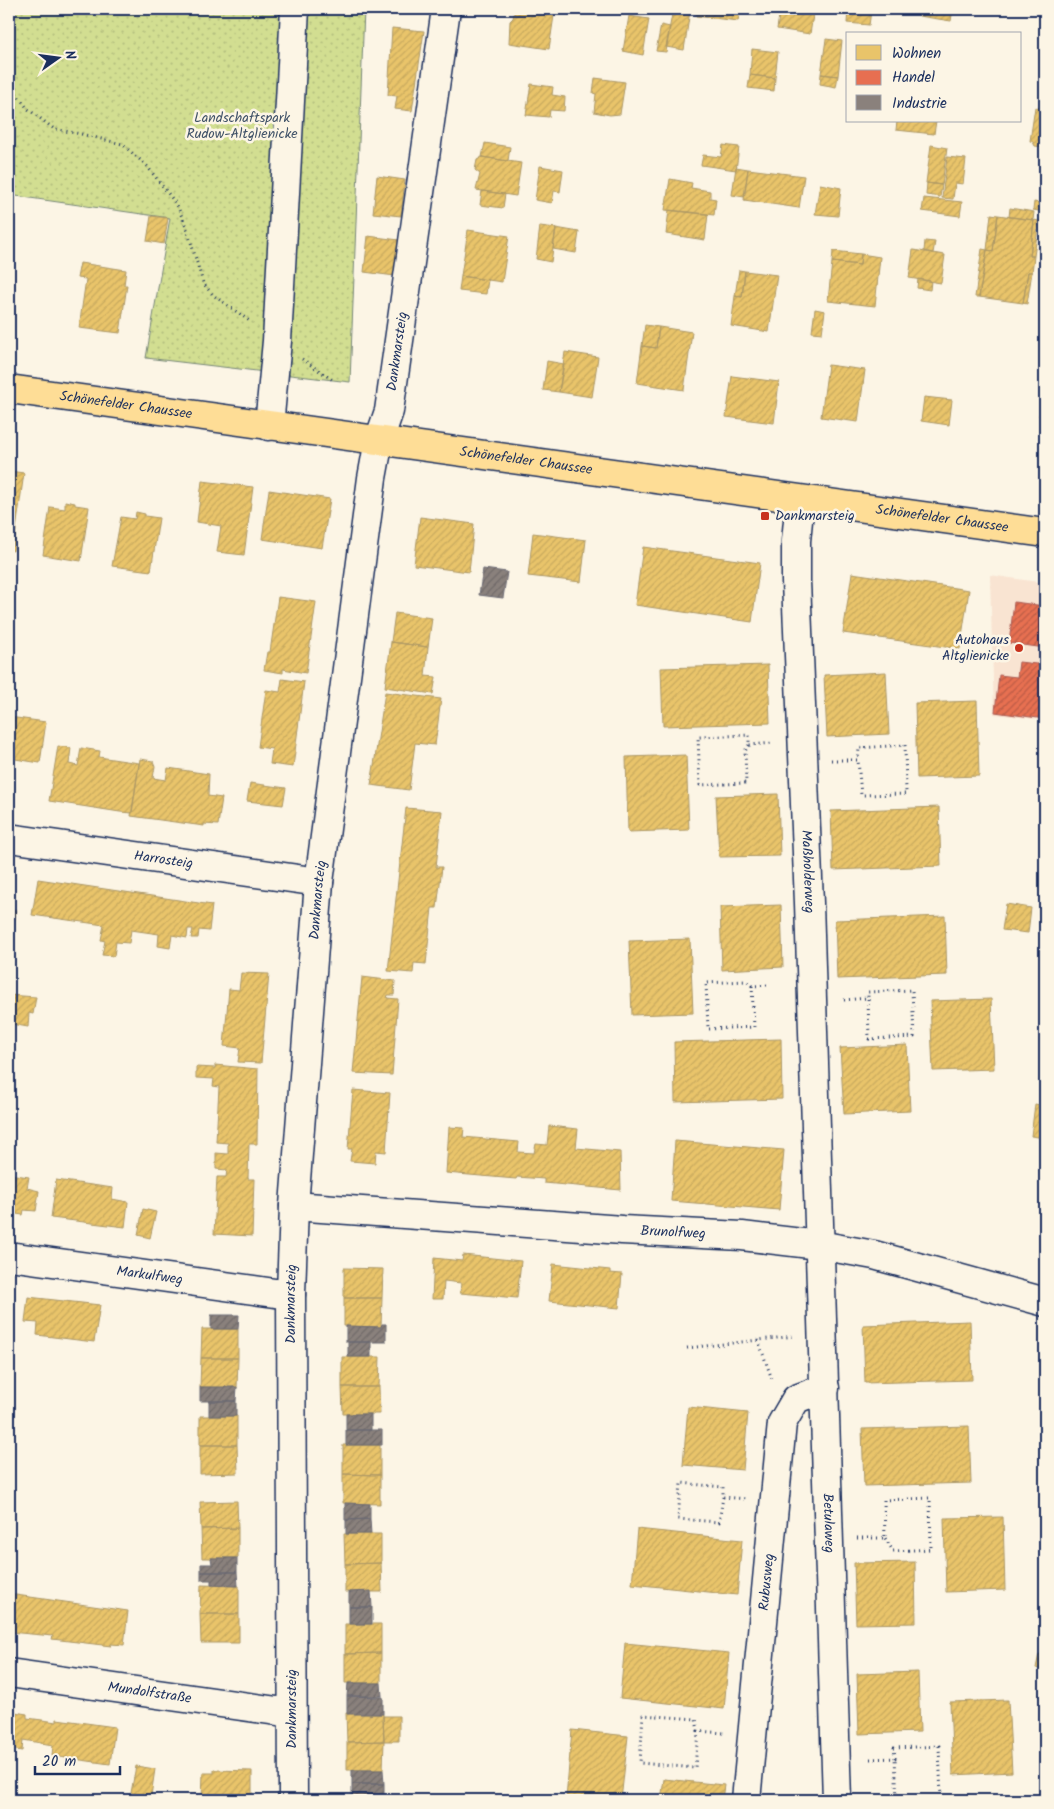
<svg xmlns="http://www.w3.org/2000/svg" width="1054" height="1809" font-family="Kalam,sans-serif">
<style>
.built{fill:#f9e4d2}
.grass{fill:url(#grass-dots);stroke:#768678}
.homes{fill:url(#homes-hatch);stroke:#ab9766}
.shops{fill:url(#shops-hatch);stroke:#aa5c55}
.industry{fill:url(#industry-hatch);stroke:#696873}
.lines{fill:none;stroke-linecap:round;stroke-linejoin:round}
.minor-casing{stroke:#1b2f5e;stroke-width:31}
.major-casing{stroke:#1b2f5e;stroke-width:31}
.path{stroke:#1b2f5e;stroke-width:3;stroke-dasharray:1 4;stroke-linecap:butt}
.minor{stroke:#fcf5e5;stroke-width:28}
.major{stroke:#fedd96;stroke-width:28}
.poi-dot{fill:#c8321e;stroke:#fcf5e5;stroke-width:2}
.labels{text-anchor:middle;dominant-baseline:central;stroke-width:5;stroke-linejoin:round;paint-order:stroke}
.park-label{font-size:14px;fill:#405268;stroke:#fcf5e5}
.street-label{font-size:14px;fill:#1b2f5e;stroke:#fcf5e5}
.poi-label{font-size:14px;fill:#1b2f5e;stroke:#fcf5e5;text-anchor:start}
</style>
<defs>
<pattern id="grass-dots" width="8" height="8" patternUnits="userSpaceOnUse" patternTransform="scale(1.25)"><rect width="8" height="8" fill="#d2de91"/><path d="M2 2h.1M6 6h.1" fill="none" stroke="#b4bf7f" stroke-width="1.8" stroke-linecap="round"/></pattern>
<pattern id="homes-hatch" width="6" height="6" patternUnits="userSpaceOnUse" patternTransform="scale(1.25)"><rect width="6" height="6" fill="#e9c46a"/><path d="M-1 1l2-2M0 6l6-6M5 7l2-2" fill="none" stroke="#c7a95e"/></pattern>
<pattern id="shops-hatch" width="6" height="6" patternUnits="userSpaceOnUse" patternTransform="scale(1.25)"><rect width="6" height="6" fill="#e76f51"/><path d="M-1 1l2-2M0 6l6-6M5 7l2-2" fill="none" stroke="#ba5c46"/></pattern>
<pattern id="industry-hatch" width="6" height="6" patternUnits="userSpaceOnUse" patternTransform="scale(1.25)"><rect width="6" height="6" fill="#8a817c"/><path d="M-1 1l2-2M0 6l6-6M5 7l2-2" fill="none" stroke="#706a69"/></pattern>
</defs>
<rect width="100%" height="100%" fill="#fcf5e5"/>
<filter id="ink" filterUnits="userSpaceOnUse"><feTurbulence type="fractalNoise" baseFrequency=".02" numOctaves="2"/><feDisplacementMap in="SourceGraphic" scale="10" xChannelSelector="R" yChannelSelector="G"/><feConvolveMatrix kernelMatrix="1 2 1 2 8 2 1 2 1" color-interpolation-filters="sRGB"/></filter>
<g filter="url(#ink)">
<!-- built -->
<path class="built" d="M990,575L1045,583V720L994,714Z"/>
<!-- grass -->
<path class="grass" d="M9,9H364L350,382L146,358L170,218L9,195Z"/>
<!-- homes -->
<path class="homes" d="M515,9H555L549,49L509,43L510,21L513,18Z
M673,9L690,11L684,50L666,47Z
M696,9H740L738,21L696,16Z
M780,9H814L810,34L777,29Z
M848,9H892V13L871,11L869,25L847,23Z
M920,9H953L951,21L919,16Z
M629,16L649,19L643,55L623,51Z
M661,25L670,27L666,52L656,51Z
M392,28L424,31L412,111L395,109L397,96L388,95Z
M826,39L842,41L838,76L821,74Z
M752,49L778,52L775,78L750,75Z
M821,74L838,76L836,87L820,84Z
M750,75L775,78L774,91L748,88Z
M595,78L625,82L620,114L610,115L594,112L596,94L593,93Z
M531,84L553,87L552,95L565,97L564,111L550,110L549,117L526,115Z
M1035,107L1045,109V145L1044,147L1035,146L1033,142L1030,141Z
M897,121H936L934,134L896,130Z
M485,143L510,147L508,161L482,157Z
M723,145L739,147L736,170L701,165L703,155L721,157Z
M931,145L947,148L942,185L926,183Z
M482,157L521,163L516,196L476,190L480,174L475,170L477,160Z
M947,157L966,159L963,184L955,183L953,199L942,198Z
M540,166L563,170L560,192L554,191L552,203L535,200Z
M736,167L748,169L744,197L732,195Z
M748,169L804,176L799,208L744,200Z
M377,176L405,180L401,216L373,213Z
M670,179L692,183L691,188L710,191V198L716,199L714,215L665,210Z
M927,183L942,185L940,197L926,195Z
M820,184L841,188L838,216L815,214Z
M482,191L505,194L503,208L480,205Z
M924,198L962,202L960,216L922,211Z
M1034,202L1045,204V212L1033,210Z
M1010,208L1034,212L1033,220L1009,217Z
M669,210L708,214L705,240L666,234Z
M991,214L998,215L993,251L987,250Z
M998,215L1034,220L1030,256H1034L1032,272H1028L1023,303L979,297L987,250L993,251Z
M151,216L168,218L164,244L147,241Z
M1034,220L1039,221L1034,256H1030Z
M540,226L556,228L551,262L536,259Z
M556,228L579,232L576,253L553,249Z
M468,230L509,236L502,282L461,276Z
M368,236L399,240L395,276L364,272Z
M925,241L935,242L933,253L924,251Z
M982,249L987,250L979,297H975Z
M913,250L945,255L941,283L909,278Z
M833,251L861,254L860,265L832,262Z
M861,254L880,257L875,306L828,301L832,262L860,265Z
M80,263L126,270L124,285H127L120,333L79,328L86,279L77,278Z
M739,270L745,271L742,297L735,296Z
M745,271L777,275L769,332L731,326L735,296L742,297Z
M1028,272H1032L1027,304L1023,303Z
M461,276L488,280L486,294L459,291Z
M918,279L931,281L930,290L917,288Z
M815,309L825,311L822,333L812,332Z
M645,325L659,327L656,348L642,346Z
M659,327L692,332L684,390L637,383L642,346L656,348Z
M565,352L598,357L592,397L559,392Z
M547,361L564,364L559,392L543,390Z
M828,365L865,370L858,422L821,417Z
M732,376L779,382L774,423L726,417Z
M924,397L952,400L949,425L921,421Z
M1045,398V432L1042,431L1043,420L1039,416L1040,411L1044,407Z
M9,471L24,473L13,551L9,550Z
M202,481L253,487L244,555L217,552L221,526L197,522Z
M269,490L330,499L322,548L262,539Z
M65,501L75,503V505L89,507L81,561L43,555L50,507L65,509Z
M136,512L145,514V516L159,518L151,571L112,566L121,517L135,519Z
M420,517L474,524L469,572L414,565Z
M533,533L586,540L581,582L528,576Z
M643,547L760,563L752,622L635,605Z
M852,573L969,590L960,649L843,633Z
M278,597L316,602L306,673L283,669V673L264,670L267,652H270Z
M395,613L432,618L428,647L391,642Z
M391,642L428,647L425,676L436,677L433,694L385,687Z
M768,665L770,723L663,726L661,668Z
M886,672L889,734L827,737L824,675Z
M282,679L304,682L293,767L270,764L272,749L258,747L266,690L280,692Z
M385,692L441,699L435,745L415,743L409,790L371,785Z
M977,701L979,776L917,778L915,703Z
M9,717L46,722L40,763L9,758Z
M58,746L71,748L69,764L78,766L81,748L100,751L99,757L139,763L132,813L120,812L49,801Z
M686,755L689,830L628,832L626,757Z
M140,759L153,761L155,766L153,778L166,780L168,768L209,774L208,796L222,798L218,825L204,824V826L131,816Z
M250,783L286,788L283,805L247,801Z
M778,794L780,856L719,857L716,796Z
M939,807L941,866L833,870L831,811Z
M406,808L442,811L436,867H442L437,908H432L426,964L414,963L413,973L388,971Z
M1045,868V907H1040Z
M38,879L212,905L209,931L199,930L198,938H191L193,929H188L187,938L172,935L170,948L158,946L159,934L131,930L129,943L116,942L114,956L102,955L105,941L101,940L104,925L32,915Z
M1006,904L1031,908L1028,933L1002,930Z
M781,905L783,967L722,970L720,907Z
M9,909L16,910L11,945H9V948Z
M945,916L947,975L837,979L835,920Z
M690,939L693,1013L632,1015L629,941Z
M241,973L269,974L261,1063L238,1062L240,1048L224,1046L229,989L239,990Z
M362,977L395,981L394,995H388L387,998L398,999L392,1075L353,1073Z
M9,995L36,997L33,1014L29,1013L28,1027L11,1024L10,1028L9,1027Z
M991,999L994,1069L933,1071L930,1001Z
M781,1039L782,1099L675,1102L674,1042Z
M907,1045L910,1111L844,1114L840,1048Z
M215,1065L258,1069L257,1144H249L248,1179H254L252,1236L214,1234L217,1177H226L227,1170L216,1169V1153L228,1154V1143L216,1142L219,1087L213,1086L214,1079L196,1078V1067L215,1068Z
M353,1090L390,1093L386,1152L376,1151L375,1163L350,1161L352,1149H348Z
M1035,1104L1045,1106V1138L1031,1136Z
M549,1126L578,1129L576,1148L620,1152L621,1190L544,1183V1179L517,1177L516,1179L446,1173L449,1127L464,1128L463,1137L519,1142L518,1152L534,1153L536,1144L547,1145Z
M675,1141L784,1150L779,1210L671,1201Z
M9,1174L29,1177L27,1188L39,1191L36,1211L24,1210L23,1215L9,1213Z
M56,1180L113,1188L112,1199L128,1202L125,1227L51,1218Z
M143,1209L156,1212L150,1238L138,1235Z
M463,1255L521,1261L517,1298L460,1293L461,1283L444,1281L443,1299H432L434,1258L462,1261Z
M553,1264L610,1270V1273L622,1274L619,1308L549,1301Z
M344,1268L383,1269L382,1298H344Z
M28,1297L100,1305L94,1342L37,1335L38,1323L25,1322Z
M344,1298H382L381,1327L344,1326Z
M970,1321L972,1380L865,1383L863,1325Z
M202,1329H238V1358H201Z
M342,1357H380L379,1387H342Z
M201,1358H238L237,1388L200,1387Z
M342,1387H379L380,1414H343Z
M688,1407L748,1413L743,1470L683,1465Z
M200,1416H237V1445H200Z
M969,1426L971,1483L864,1486L862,1429Z
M200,1445H237L238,1473L200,1474Z
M343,1445H380V1475L343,1474Z
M343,1474L380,1475V1504L343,1503Z
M237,1501L238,1528L201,1529L200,1502Z
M1003,1517L1005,1590L946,1592L944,1518Z
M238,1528V1558H202L201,1529Z
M637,1529L742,1540L737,1595L632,1584Z
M344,1534H381V1563L345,1564Z
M915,1562L916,1623L856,1624L854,1563Z
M381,1563L382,1592H345V1564Z
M201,1585L239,1586V1614H200Z
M9,1594L128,1611L124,1645L111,1644V1646L52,1639L53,1636L9,1632Z
M200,1614H239V1643H201Z
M345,1624H381V1653L345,1654Z
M625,1643L729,1653L724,1709L620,1698Z
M381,1653V1683H345V1654Z
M1039,1654L1045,1655V1671L1036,1668Z
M918,1672L920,1732L859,1734L857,1674Z
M1008,1700L1012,1772L953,1775L950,1702Z
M9,1711L27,1714V1718L57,1722V1719L115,1727L110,1764L52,1756L53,1745L23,1740L22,1751L9,1749Z
M346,1713L383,1714L384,1741L347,1742Z
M383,1716H399V1741H384Z
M572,1730L628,1736L621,1800L566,1799Z
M384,1741L383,1770H347V1742Z
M136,1766L155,1769L151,1796L131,1793Z
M214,1770L252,1771V1800H202L203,1773H214Z
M664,1779L724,1785L722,1800H661Z"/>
<!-- shops -->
<path class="shops" d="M9,277H13L10,315H9Z
M1014,602L1045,606V648L1009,643Z
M1019,662L1045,665V719L995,712L999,675L1017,677Z"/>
<!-- industry -->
<path class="industry" d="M483,569L507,572L503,598L479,595Z
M211,1315H239L238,1329H211Z
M382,1324H386V1342H346V1326L381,1327Z
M348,1342H371V1357H348Z
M200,1387H237L236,1401H200Z
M209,1401H236V1416H209Z
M346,1414H371V1430H346Z
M346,1430H382V1445H346Z
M345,1503L370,1504V1519L345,1520Z
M370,1519L371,1534H346V1520Z
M211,1558H237V1572H201V1564H212Z
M201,1572H237L238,1586L211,1585V1580H201Z
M371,1591L372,1607H349V1592Z
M349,1607H372V1624H349Z
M348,1683H381L382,1696H347Z
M347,1696L383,1697V1714H347Z
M352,1770H383L384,1784H352Z
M352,1784H384V1800H352Z"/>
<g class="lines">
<!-- minor casing -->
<g class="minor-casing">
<g id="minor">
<path d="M269,426L277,341L295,9"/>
<path id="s1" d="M800,500L796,541V581L809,903L837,1800"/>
<path id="s2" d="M9,838L319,882"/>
<path id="s3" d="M294,1206L622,1230L742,1236L819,1245L874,1255L1045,1302"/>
<path id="s4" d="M9,1256L275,1293L291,1294"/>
<path id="s5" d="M9,1673L277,1711L292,1710"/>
<path id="s6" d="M293,1800L291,1294L294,1206L319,882L372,478L379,440L389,411L446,9"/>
<path id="s7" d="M746,1800L782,1423L796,1399L825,1388"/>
</g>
</g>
<!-- major casing -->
<g class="major-casing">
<g id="major">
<path id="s8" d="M9,389L1045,533"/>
</g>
</g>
<!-- path -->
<path class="path" d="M9,75L13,89L28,109L54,129L81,134L122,144L147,166L177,205L187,229L203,283L213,295L251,322
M302,359L333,380
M749,745L745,751L746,783L700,785L698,737L749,735V745L774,743
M831,760H858L861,795L906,794L905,745L859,748L858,760
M752,986L746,981L706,983L708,1029L754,1027L752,986L768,985
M844,1000L868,998L869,1039L914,1037L912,990L868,992V998
M758,1340L773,1382
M687,1348L795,1336
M723,1497L719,1522L678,1519L681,1483L723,1487V1497L747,1499
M857,1538H885L884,1500L930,1498L931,1549L893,1551L885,1538
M698,1731L696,1719L643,1715L640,1763L695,1768L698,1731L724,1733
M870,1759L895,1758L894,1748L939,1746L941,1798L897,1800L895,1758"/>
<!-- minor -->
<use href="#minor" class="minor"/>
<!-- major -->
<use href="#major" class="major"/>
</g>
</g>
<!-- markers -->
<g class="poi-dot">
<rect x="760" y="511" width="10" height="10" rx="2.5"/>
<circle cx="1019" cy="648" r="5"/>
</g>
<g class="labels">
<!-- park labels -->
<g class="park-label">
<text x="242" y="118">Landschaftspark<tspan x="242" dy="16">Rudow-Altglienicke</tspan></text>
</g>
<!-- street labels -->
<g class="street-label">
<text stroke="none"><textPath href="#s6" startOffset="1456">Dankmarsteig</textPath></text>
<text stroke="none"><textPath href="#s8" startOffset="118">Schönefelder Chaussee</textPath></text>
<text stroke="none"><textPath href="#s8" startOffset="522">Schönefelder Chaussee</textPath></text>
<text stroke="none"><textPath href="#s8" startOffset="942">Schönefelder Chaussee</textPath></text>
<text stroke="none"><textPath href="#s2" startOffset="156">Harrosteig</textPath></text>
<text stroke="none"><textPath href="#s1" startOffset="372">Maßholderweg</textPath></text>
<text stroke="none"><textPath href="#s6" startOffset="901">Dankmarsteig</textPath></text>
<text stroke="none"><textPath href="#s3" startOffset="380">Brunolfweg</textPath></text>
<text stroke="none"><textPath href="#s4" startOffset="142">Markulfweg</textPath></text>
<text stroke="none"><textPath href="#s6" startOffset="496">Dankmarsteig</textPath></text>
<text stroke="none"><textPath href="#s1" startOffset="1024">Betulaweg</textPath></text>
<text stroke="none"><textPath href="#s7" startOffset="219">Rubusweg</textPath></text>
<text stroke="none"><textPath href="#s5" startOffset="142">Mundolfstraße</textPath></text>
<text transform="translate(292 1709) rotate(-90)">Dankmarsteig</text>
</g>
<!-- poi labels -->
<g class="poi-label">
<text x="775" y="516">Dankmarsteig</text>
<text x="1009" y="640" text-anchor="end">Autohaus<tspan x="1009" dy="16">Altglienicke</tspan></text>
</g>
</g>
<!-- margin -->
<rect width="1054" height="1809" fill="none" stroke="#fcf5e5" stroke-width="30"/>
<rect x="15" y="15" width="1024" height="1779" fill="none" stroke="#1b2f5e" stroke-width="2" filter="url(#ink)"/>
<!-- legend -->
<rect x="846" y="32" width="175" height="90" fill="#fcf5e5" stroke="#a2a6af"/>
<rect x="856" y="45" width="25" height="15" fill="#e9c46a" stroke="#a2a6af"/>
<text x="892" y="58" font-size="15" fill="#1b2f5e">Wohnen</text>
<rect x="856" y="70" width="25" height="15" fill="#e76f51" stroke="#a2a6af"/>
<text x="892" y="82" font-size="15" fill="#1b2f5e">Handel</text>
<rect x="856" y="95" width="25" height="15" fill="#8a817c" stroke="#a2a6af"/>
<text x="892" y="108" font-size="15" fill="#1b2f5e">Industrie</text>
<!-- north arrow -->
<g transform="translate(58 58) rotate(76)" stroke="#fcf5e5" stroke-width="4" paint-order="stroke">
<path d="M0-4L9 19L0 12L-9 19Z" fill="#1b2f5e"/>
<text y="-8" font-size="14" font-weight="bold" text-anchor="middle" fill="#1b2f5e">N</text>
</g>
<!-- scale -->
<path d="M35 1766v8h85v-8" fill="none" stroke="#1b2f5e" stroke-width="2.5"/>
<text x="42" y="1766" font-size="15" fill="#1b2f5e" stroke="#fcf5e5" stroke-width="4" paint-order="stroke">20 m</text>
</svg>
